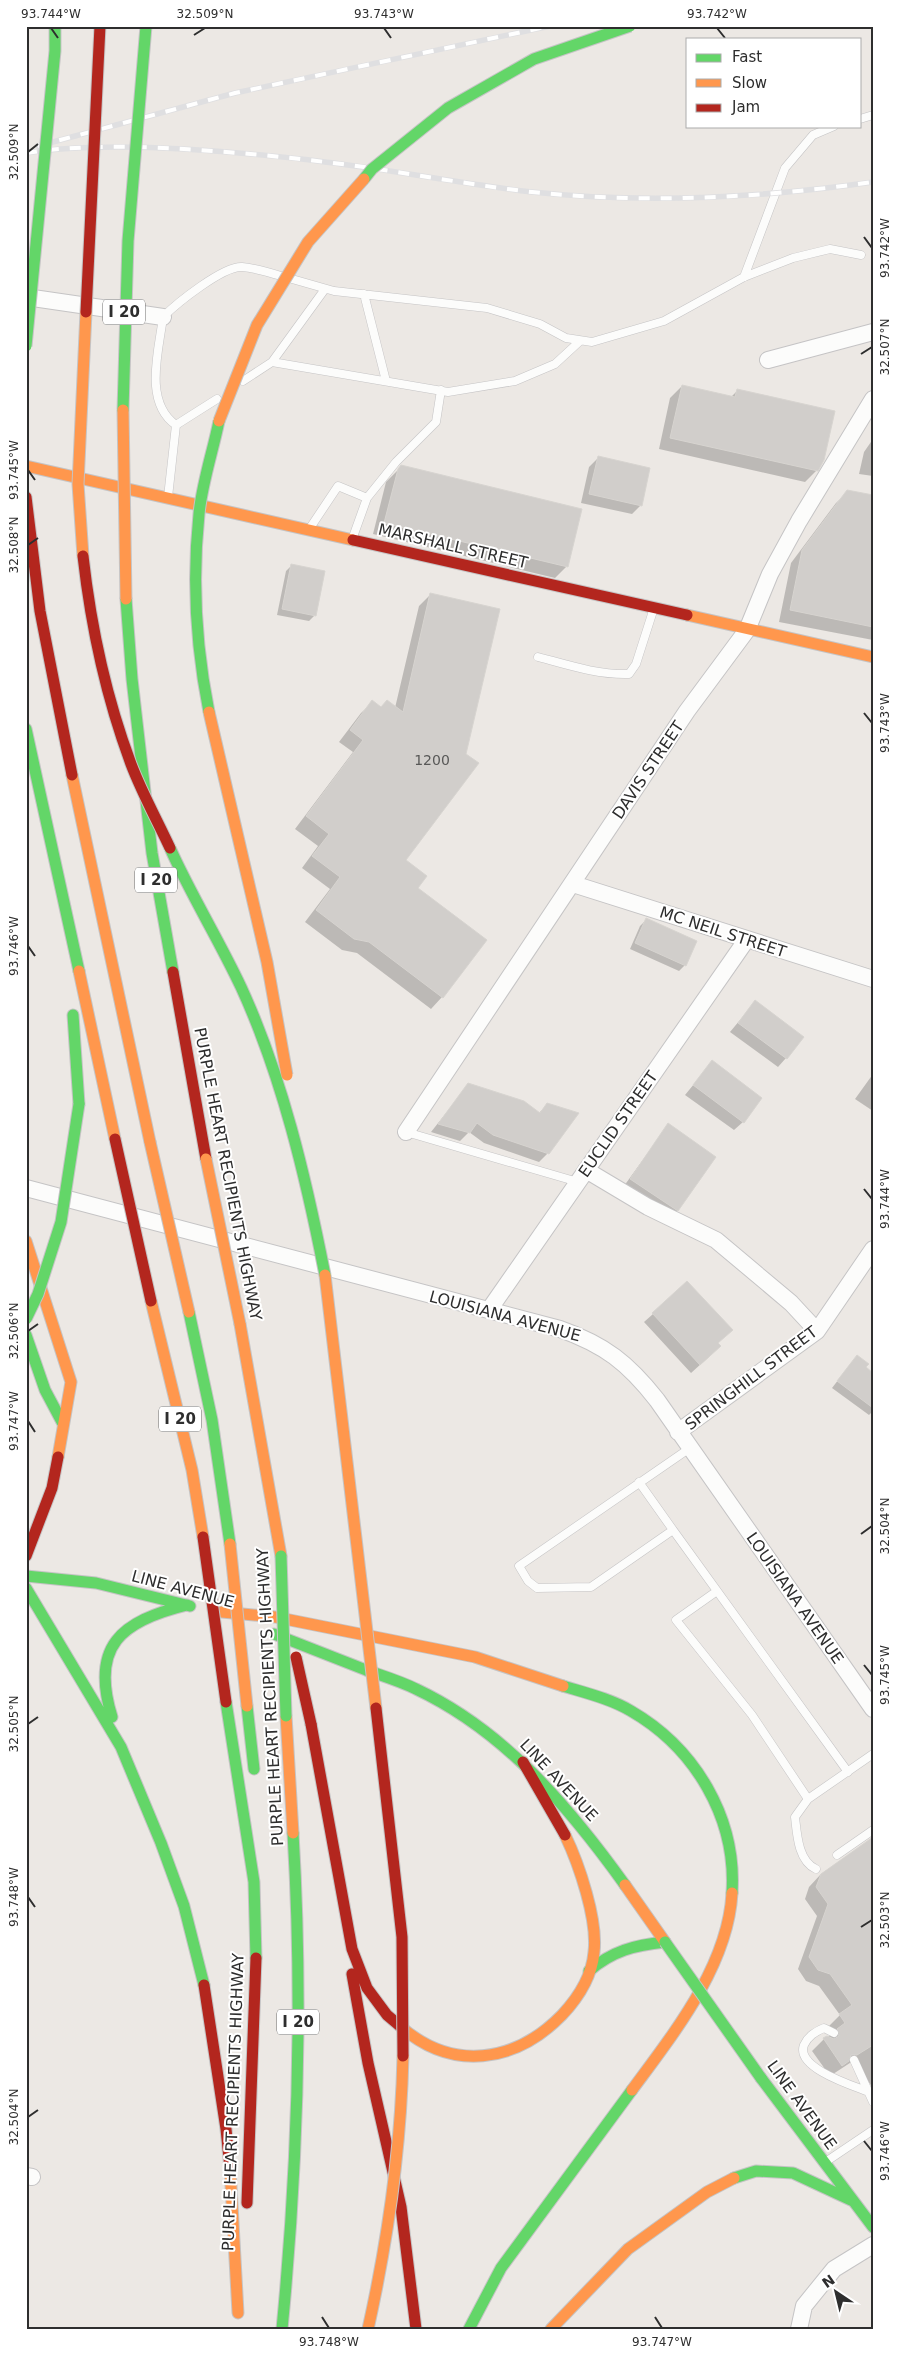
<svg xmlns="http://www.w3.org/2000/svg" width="899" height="2355" font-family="'DejaVu Sans',sans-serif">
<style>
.shadow{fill:#0003}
.building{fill:#d1cecb;stroke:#d7d4d0}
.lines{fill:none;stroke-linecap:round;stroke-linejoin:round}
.lane-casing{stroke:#c5c4c5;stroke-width:9}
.street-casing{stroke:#c5c4c5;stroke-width:18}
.fast-casing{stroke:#c5c4c5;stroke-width:13}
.slow-casing{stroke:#c5c4c5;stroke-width:13}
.jam-casing{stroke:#c5c4c5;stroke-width:13}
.lane{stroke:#fcfcfb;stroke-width:8}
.street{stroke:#fcfcfb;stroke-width:16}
.fast{stroke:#63d668;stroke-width:11}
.slow{stroke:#ff974d;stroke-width:11}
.jam{stroke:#b3261e;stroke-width:11}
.rail-casing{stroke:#dfdfe1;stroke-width:5.5}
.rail{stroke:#fff;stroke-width:4;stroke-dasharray:11;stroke-linecap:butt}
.fast-bridge-casing{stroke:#c5c4c5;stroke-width:13;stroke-linecap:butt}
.slow-bridge-casing{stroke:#c5c4c5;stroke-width:13;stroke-linecap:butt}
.jam-bridge-casing{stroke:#c5c4c5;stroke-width:13;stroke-linecap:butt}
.fast-bridge{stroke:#63d668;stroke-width:11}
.slow-bridge{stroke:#ff974d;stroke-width:11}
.jam-bridge{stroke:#b3261e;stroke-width:11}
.ticks{fill:none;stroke:#2e2e2e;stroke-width:2}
.labels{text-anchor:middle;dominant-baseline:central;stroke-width:4;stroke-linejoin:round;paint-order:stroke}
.number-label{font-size:14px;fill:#585857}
.shield{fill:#fff;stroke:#6d6d6d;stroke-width:1}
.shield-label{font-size:15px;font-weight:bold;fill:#2e2e2e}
.street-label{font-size:16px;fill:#2e2e2e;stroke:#fff}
.neatline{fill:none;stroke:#2e2e2e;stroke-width:2}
.ticks-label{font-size:12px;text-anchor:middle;fill:#2e2e2e}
</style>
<rect width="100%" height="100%" fill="#ece8e4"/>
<!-- shadow -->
<path class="shadow" d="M682,386L731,397L737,391L817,470L805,482L659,449L670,398Z
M873,439V476L859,474L864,452Z
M598,458L641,505L632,514L581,503L589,467Z
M402,466L567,566L555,578L373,534L386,482Z
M848,492L873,496V640L779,622L791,563L836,503Z
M292,565L315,615L309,621L277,615L286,571Z
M431,594L404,861L416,889L442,997L431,1009L357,953L342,950L305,922L330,889L302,868L318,846L295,829L353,752L339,742L361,713L373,702L380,708H395L419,606Z
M646,920L685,965L679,971L630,949L640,926Z
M755,1002L786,1058L778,1067L730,1032Z
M712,1062L743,1122L734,1130L685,1095Z
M873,1074V1111L855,1099Z
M469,1084L539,1113L547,1105L548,1153L539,1162L484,1143L469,1132L460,1141L431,1132Z
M668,1125L678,1210L670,1217L624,1186Z
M653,1314L717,1344L711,1355L691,1373L644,1322Z
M852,1362L873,1374V1411L869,1415L832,1388Z
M873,1838V2088L853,2061L830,2076L812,2051L824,2039L833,2034L828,2027L840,2015L819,1986L806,1981L798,1969L817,1916L805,1899L809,1887L821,1874Z"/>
<!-- building -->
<path class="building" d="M682,385L735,397L737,389L835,411L824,460L818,471L670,438Z
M598,456L650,468L642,506L589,494Z
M401,465L582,509L568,567L384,523L398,469Z
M847,490L873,495V627L790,610L802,550Z
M291,564L325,571L316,616L282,609Z
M430,593L500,609L466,754L479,763L406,860L427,876L418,888L487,940L443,998L369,942L354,939L316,910L340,877L312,856L329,834L306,816L363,740L350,730L372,700L381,707L387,700L403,712Z
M646,918L697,941L686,966L635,943Z
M755,1000L804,1037L787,1059L738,1023Z
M712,1060L762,1098L744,1123L693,1085Z
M468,1083L524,1101L540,1113L547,1103L579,1113L549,1154L493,1135L477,1123L470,1133L438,1124Z
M668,1123L716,1157L678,1211L630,1179Z
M687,1281L733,1330L718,1343L721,1346L700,1365L652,1313Z
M857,1355L869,1364L866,1367L873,1373V1408L837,1381Z
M873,1837V2045L857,2055H851L849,2061L842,2066L823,2038L827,2036L834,2039L839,2036L837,2029L845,2023L839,2014L852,2005L830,1974L818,1970L809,1957L828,1904L816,1887L821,1874Z"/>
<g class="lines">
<!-- lane casing -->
<g class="lane-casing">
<path id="lane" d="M860,119L873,115
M744,277L785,168L813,135L834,126
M292,279L334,291L487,308L540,324L566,338L592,342L664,321L744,277L793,258L830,249L861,255
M364,294L386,381
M272,362L325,289
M243,381L272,362L448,392L515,381L555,364L580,341
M217,399L176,425C143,402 159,350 163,317C177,303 223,266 242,267C255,268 268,272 281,276
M168,497L176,425
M367,498L396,462L436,422L441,390
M310,528L338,486L367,498L353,537
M538,657C568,665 598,675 629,674L636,664L653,611
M406,1132L578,1182
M690,1448L519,1566L528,1581L537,1588L591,1587L673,1530L848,1772
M639,1482L673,1530
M717,1591L676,1620L752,1715L808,1799L873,1754
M808,1799L795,1817C797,1834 798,1861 816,1869
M837,1855L873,1830
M834,2033L824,2028C815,2032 808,2036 804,2045C795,2068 854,2086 869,2092
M854,2060L873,2102
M827,2161L873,2130"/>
</g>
<!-- street casing -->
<g class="street-casing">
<path id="street" d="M26,297L163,317
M768,360L873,332
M573,884L873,979
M406,1132L687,711L747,630L770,574L799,521L873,399
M586,1170L648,1207L716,1240L791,1303L817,1331
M26,1188L560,1329C605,1345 628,1363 657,1400L873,1709
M489,1310L747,939
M678,1432L817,1331L873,1249
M26,2176L32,2177
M799,2329L804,2306L834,2269L873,2245"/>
</g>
<!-- fast casing -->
<g class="fast-casing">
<path id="fast" d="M126,599L132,679L152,853L173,972
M26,729L79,971
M73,1015L79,1104
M189,1312L212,1420L230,1544
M26,1335L45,1390L62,1422
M26,1576L96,1583L190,1606
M26,1588L121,1747L161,1843L184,1906L204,1985
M274,1634C305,1646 336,1658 366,1670C383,1676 400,1681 416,1689C505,1731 569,1807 625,1885
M563,1686C586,1693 611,1699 631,1711C695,1748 737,1818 732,1893
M226,1702L254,1882L256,1958
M247,1706L254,1769
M112,1717C90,1646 121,1621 187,1605
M589,1971C612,1951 635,1945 665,1942
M761,2078L873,2227
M734,2178L756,2171L793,2173L851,2200
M282,2329C298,2164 303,1999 293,1833
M469,2329L501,2268L632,2090"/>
</g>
<!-- slow casing -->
<g class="slow-casing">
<path id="slow" d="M26,466L353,540
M687,615L873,657
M72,775L150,1142
M79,971L115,1139
M26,1241L71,1382L58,1457
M151,1301L192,1470L203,1537
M240,1324L281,1556
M222,1612L275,1617L475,1657L563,1686
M286,1716L293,1833
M625,1885L665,1942
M400,2026C452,2072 515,2063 562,2015C578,1998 592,1976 594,1952C598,1920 579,1864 565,1835
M632,2090C674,2033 728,1966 732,1893
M230,2168L238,2313
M551,2329L628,2249L707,2192L734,2178"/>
</g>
<!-- jam casing -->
<g class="jam-casing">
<path id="jam" d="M26,497L40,611L72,775
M353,540L687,615
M173,972L206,1159
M26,1556L52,1488L58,1457
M311,1724L352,1949L367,1988L387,2015L400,2026
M523,1762L565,1835
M352,1974L368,2063L401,2207L416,2329
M204,1985L226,2129L230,2168
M247,2203L256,1958"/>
</g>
<!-- lane -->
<use href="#lane" class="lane"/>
<!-- street -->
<use href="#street" class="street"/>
<!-- fast -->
<use href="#fast" class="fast"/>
<!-- slow -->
<use href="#slow" class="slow"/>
<!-- jam -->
<use href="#jam" class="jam"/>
<!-- rail casing -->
<g class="rail-casing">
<path id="rail" d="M38,146L235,93L550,26
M26,153C78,145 132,146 184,149C231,152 278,156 325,162C394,170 462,184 532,192C646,204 760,198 873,182"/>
</g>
<!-- rail -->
<use href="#rail" class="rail"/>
<!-- fast-bridge casing -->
<g class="fast-bridge-casing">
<path id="fast-bridge" d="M364,179L372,169L448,108L534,59L630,26
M26,346L55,51V26
M123,410L128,241L146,26
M209,712C196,647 192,581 199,514C202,483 213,451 219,421
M170,848C191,895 219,940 241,987C282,1076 306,1178 325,1275
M26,1319L38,1294L61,1222L79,1104
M281,1556L286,1716
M665,1942L761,2078"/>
</g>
<!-- slow-bridge casing -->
<g class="slow-bridge-casing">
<path id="slow-bridge" d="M123,410L126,599
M219,421L257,325L308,242L364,179
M83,556L78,484L86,312
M209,712L267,962L287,1075
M150,1142L189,1312
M206,1159L240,1324
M325,1275L376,1708
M230,1544L247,1706
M368,2329C388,2239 401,2148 403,2056"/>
</g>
<!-- jam-bridge casing -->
<g class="jam-bridge-casing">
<path id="jam-bridge" d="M86,312L100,26
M83,556C91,627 106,697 131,764C142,793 157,820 170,848
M115,1139L151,1301
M203,1537L226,1702
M296,1657L311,1724
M376,1708L402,1937L403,2056"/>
</g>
<!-- fast-bridge -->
<use href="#fast-bridge" class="fast-bridge"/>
<!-- slow-bridge -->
<use href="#slow-bridge" class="slow-bridge"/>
<!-- jam-bridge -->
<use href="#jam-bridge" class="jam-bridge"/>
</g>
<!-- ticks -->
<path class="ticks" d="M51,28L58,38M384,28L391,38M717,28L725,38M194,35L205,28M28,152L38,144M864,237L872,248M861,354L872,347M28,470L35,480M28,545L38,538M864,713L872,723M28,946L35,956M864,1189L872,1199M28,1331L38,1324M28,1421L35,1432M861,1534L872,1526M864,1665L872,1675M28,1724L38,1717M28,1897L35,1907M861,1927L872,1920M28,2117L38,2110M864,2141L872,2151M322,2317L329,2328M655,2317L662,2328"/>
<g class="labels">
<!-- number labels -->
<g class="number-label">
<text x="432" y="760">1200</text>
</g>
<!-- shield labels -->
<g class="shield">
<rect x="103" y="299.5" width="42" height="25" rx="4"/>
<rect x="135" y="867.5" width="42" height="25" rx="4"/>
<rect x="159" y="1406.5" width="42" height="25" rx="4"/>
<rect x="277" y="2009.5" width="42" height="25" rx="4"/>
</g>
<g class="shield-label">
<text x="124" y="312">I 20</text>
<text x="156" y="880">I 20</text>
<text x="180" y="1419">I 20</text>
<text x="298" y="2022">I 20</text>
</g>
<!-- street labels -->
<g class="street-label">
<text transform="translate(453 546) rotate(13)">MARSHALL STREET</text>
<text transform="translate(648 770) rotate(-56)">DAVIS STREET</text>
<text transform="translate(723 932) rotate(18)">MC NEIL STREET</text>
<text transform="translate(618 1124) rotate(-55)">EUCLID STREET</text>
<text transform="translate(228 1174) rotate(79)">PURPLE HEART RECIPIENTS HIGHWAY</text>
<text transform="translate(505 1316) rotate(15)">LOUISIANA AVENUE</text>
<text transform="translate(751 1378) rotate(-37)">SPRINGHILL STREET</text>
<text transform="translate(183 1589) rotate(15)">LINE AVENUE</text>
<text transform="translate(795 1598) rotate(55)">LOUISIANA AVENUE</text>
<text transform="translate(270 1697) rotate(-93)">PURPLE HEART RECIPIENTS HIGHWAY</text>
<text transform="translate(559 1780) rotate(47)">LINE AVENUE</text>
<text transform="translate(233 2102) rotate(-88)">PURPLE HEART RECIPIENTS HIGHWAY</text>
<text transform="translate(802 2105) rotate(54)">LINE AVENUE</text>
</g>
</g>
<!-- border -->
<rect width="899" height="2355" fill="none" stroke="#ffffff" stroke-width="55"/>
<!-- legend -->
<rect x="686" y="38" width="175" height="90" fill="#ffffff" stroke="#ababab"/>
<rect x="696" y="54" width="25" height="8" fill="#63d668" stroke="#ababab"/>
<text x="732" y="62" font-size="15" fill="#2e2e2e">Fast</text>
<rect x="696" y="79" width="25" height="8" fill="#ff974d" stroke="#ababab"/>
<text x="732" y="88" font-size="15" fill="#2e2e2e">Slow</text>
<rect x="696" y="104" width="25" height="8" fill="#b3261e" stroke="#ababab"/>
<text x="732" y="112" font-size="15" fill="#2e2e2e">Jam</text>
<!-- north arrow -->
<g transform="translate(836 2292) rotate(325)" stroke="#ffffff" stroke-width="4" paint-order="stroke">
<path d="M0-4L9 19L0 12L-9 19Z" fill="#2e2e2e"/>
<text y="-8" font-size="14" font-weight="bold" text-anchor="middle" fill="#2e2e2e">N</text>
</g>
<rect x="28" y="28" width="844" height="2300" class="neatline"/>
<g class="ticks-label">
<text x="51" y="18">93.744°W</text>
<text x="205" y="18">32.509°N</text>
<text x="384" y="18">93.743°W</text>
<text x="717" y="18">93.742°W</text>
<text transform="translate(14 152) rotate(-90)" y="4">32.509°N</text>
<text transform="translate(885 248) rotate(-90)" y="4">93.742°W</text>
<text transform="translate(885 347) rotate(-90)" y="4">32.507°N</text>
<text transform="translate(14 470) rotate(-90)" y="4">93.745°W</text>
<text transform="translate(14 545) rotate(-90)" y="4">32.508°N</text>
<text transform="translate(885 723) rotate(-90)" y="4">93.743°W</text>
<text transform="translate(14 946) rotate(-90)" y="4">93.746°W</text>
<text transform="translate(885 1199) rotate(-90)" y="4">93.744°W</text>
<text transform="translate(14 1331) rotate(-90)" y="4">32.506°N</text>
<text transform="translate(14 1421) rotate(-90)" y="4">93.747°W</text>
<text transform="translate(885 1526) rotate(-90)" y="4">32.504°N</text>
<text transform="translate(885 1675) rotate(-90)" y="4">93.745°W</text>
<text transform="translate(14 1724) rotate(-90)" y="4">32.505°N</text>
<text transform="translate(14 1897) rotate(-90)" y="4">93.748°W</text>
<text transform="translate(885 1920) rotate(-90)" y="4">32.503°N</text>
<text transform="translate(14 2117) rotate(-90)" y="4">32.504°N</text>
<text transform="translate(885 2151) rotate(-90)" y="4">93.746°W</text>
<text x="329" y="2346">93.748°W</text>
<text x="662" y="2346">93.747°W</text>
</g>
</svg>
